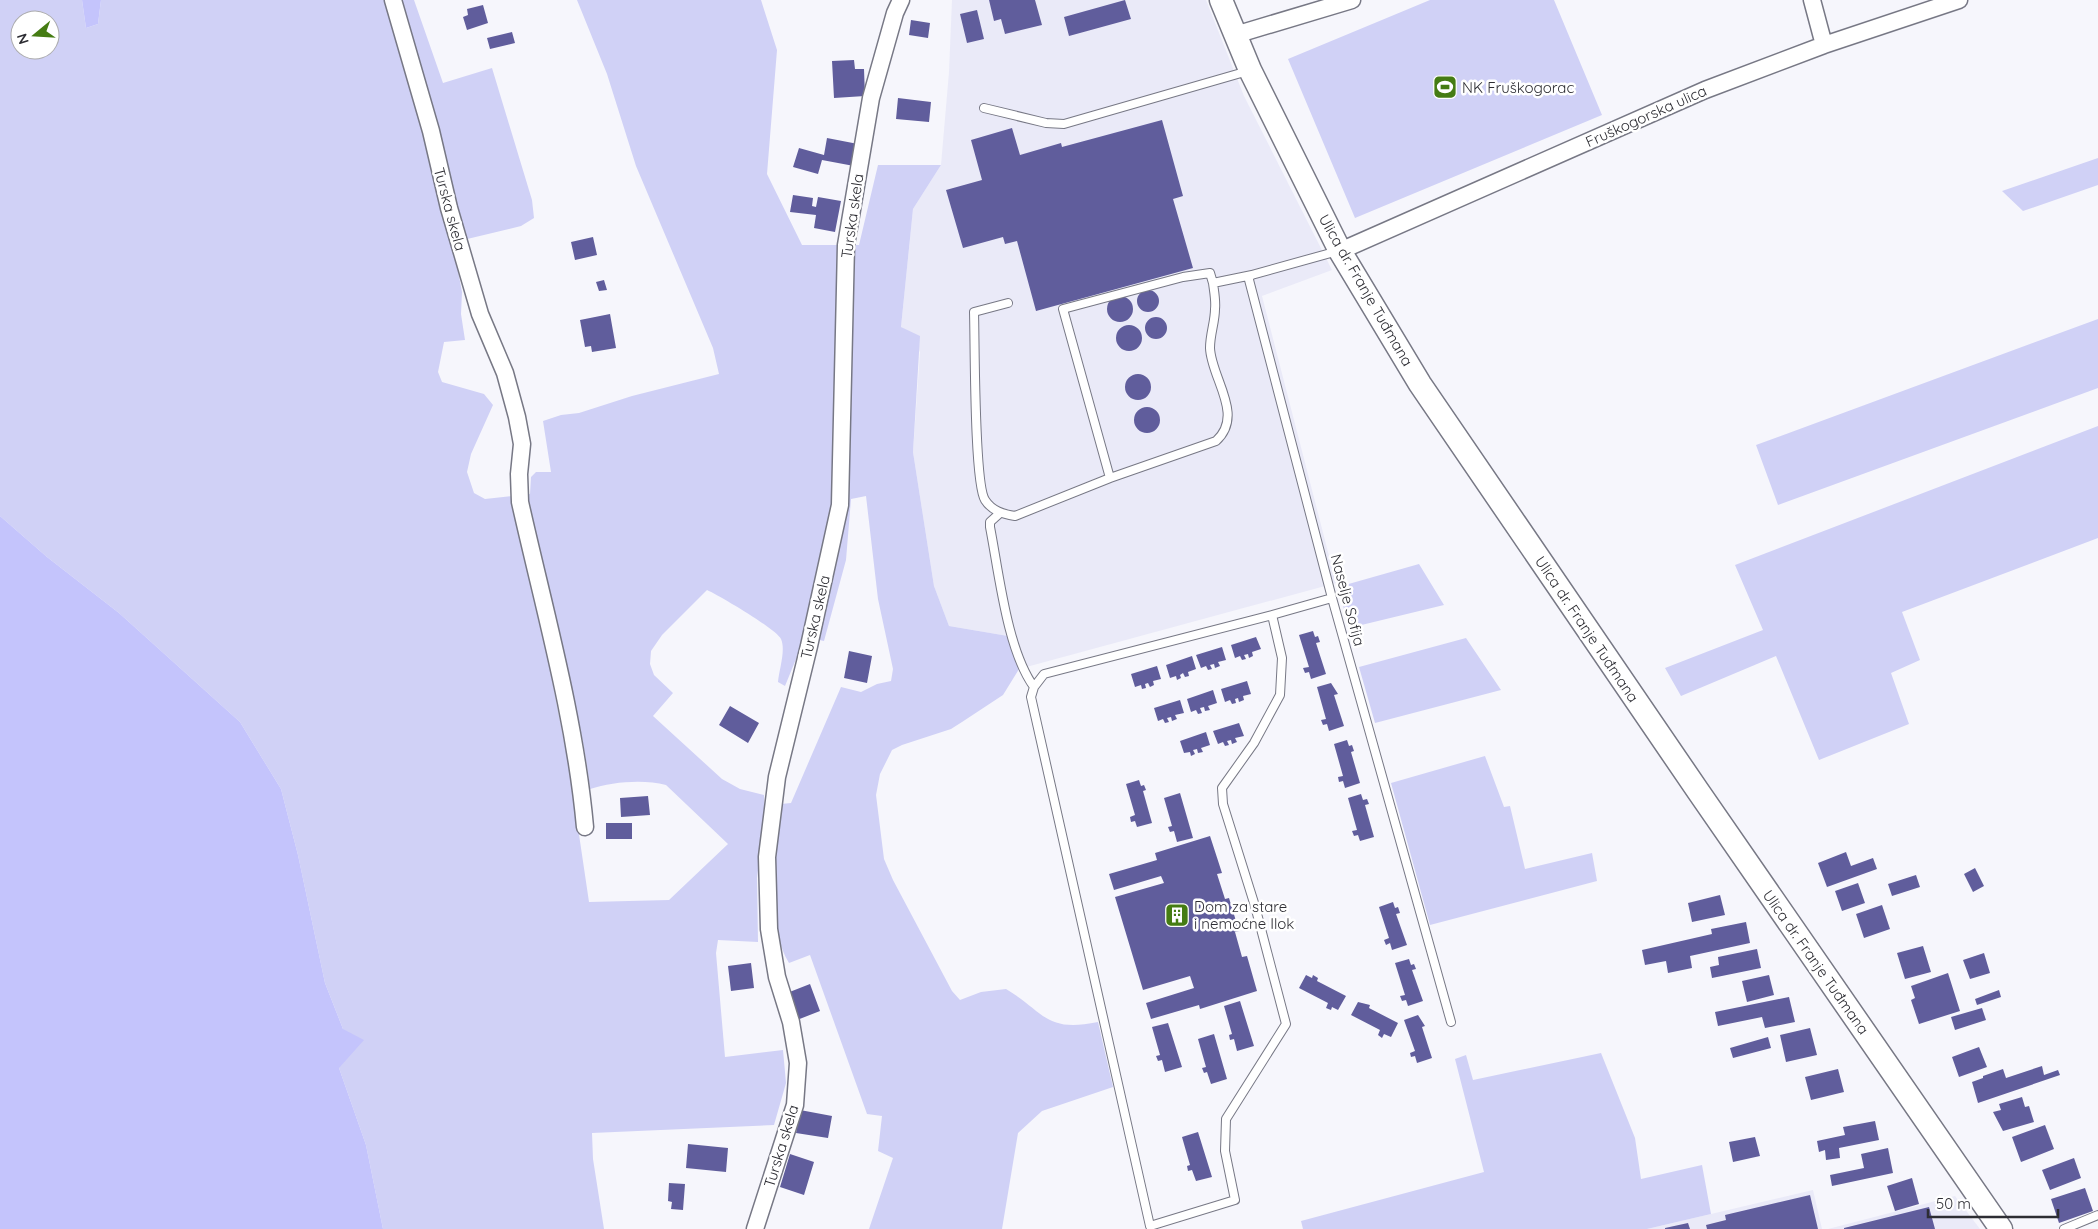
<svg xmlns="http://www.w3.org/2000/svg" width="2098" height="1229" font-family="Quicksand,sans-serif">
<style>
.built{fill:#eaeaf8}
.green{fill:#d0d1f6;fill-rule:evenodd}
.water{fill:#c4c4fc}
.building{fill:#605d9c}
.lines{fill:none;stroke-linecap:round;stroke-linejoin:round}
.service-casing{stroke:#777885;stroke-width:10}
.minor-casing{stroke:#777885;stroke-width:19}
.secondary-casing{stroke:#777885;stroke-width:25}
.service{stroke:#fff;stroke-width:8}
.minor{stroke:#fff;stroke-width:16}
.secondary{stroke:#fff;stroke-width:22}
.labels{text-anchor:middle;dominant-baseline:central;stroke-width:5;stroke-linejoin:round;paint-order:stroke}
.poi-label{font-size:15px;fill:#2d2d33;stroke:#fff;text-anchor:start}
.street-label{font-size:15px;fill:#2d2d33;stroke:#fff}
</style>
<rect width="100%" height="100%" fill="#f6f6fc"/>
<!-- built -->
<path class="built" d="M952,0H1206L1244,96L1332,270L1262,296L1336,583L1019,669L1008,636L949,626L934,586L913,452L920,352L911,333L901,327L913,209L941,165L949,72Z
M1813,1190L1822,1229H1647L1711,1214Z
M1955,1196L1980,1229H1828Z"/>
<!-- green -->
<path class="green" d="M0,0H82L86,28L98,24L101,0H414L443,83L492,68L532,200L534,218L521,226L463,240L455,255L462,292L461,314L465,340L444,342L438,372L442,382L484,394L493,405L471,454L467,472L474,493L485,499L530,494L531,477L536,472H551L543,421L561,415L579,413L632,396L719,374L713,348L636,166L607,74L577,0H761L777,50L767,174L802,245H859L878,165H941L913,209L901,327L920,336L913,452L934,586L949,626L1008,636L1019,669L1003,695L962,722L951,729L902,745L892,750L880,774L876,795L884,859L893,880L952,991L960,1000L981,992L1006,989C1045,1012 1045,1033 1098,1022L1113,1087L1042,1111L1018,1133L1002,1229H869L893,1158L878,1151L882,1116L867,1114L810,955L789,963C764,923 778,849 781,804L791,803L841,687L861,692L877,684L891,681L893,669L878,599L866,496L851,499L846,560L824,641L805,637L785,686L778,682C779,670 786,650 781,639C776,629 720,596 707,590L662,635L651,651L650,664L654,675L673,693L653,716L722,779L740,789L764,795L765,816L757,878L758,942L718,940L716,953L725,1057L783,1050L786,1083L774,1125L592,1133L593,1159L604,1229H383L366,1145L339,1068L343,1029L325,983L298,855L281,789L240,722L119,613L47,557L0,516ZM20,20H50V50H20ZM521,522C548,610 580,698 590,789C612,782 643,779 666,785L728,844L669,900L589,902L569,767Z
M1430,0H1554L1602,115L1355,218L1288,59Z
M2098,158V185L2023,211L2002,191Z
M2098,319V388L1778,505L1756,445Z
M2098,426V538L1902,612L1920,660L1891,673L1909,724L1819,760L1776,656L1681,696L1665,668L1763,630L1735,565Z
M1419,564L1444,605L1349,628L1338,587Z
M1466,638L1501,690L1375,723L1359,667Z
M1485,756L1504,807L1510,806L1525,869L1592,853L1597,881L1430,925L1391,783Z
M1601,1053L1635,1138L1641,1179L1702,1165L1711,1214L1647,1229H1303L1301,1221L1484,1172L1455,1059L1466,1055L1473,1080Z"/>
<!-- water -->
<path class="water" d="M82,0H101L98,24L86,28Z
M0,516L47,557L119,613L240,722L281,789L298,855L325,983L343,1029L364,1040L339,1068L366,1145L383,1229H0Z"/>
<!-- building -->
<path class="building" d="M989,0H1035L1042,25L1005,34L1001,19L994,21Z
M1125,0L1131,19L1069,36L1064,17Z
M483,5L488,23L467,30L463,17L468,15L467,9Z
M977,10L984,39L967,43L960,14Z
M911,20L930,23L928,38L909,35Z
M512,32L515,43L490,49L487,38Z
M854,60L855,69H864L865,96L834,98L832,61Z
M898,98L931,102L929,122L896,119Z
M1162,120L1183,196L1173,199L1193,268L1036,311L1017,241L1005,244L1003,237L963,248L946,190L982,180L971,140L1012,128L1020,155L1061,143L1062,147Z
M827,138L858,144L854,166L822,160L818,174L793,167L799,148L824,155Z
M793,195L813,198L812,206L816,207L818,197L841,201L835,232L814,228L816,215L790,212Z
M593,237L597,255L575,260L571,242Z
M604,280L607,290L599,291L596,282Z
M1137 301a11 11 0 1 1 22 0a11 11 0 1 1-22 0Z
M1107 309a13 13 0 1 1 26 0a13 13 0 1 1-26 0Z
M610,314L616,348L592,352L591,346L585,347L580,320Z
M1145 328a11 11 0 1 1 22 0a11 11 0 1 1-22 0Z
M1116 338a13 13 0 1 1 26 0a13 13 0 1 1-26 0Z
M1125 387a13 13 0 1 1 26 0a13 13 0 1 1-26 0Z
M1134 420a13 13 0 1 1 26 0a13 13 0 1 1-26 0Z
M1313,631L1315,637L1318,636L1320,642L1316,643L1326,674L1311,679L1309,672L1305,673L1303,668L1309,667L1299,635Z
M1256,637L1261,649L1252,652L1253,656L1249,658L1248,654L1244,655L1246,659L1242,660L1240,656L1235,658L1231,645Z
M1222,647L1226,660L1218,662L1220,666L1215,668L1214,664L1210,665L1212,669L1208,670L1206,666L1201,668L1196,655Z
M849,651L872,656L867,683L844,678Z
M1192,656L1196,669L1188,672L1189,676L1185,677L1183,673L1180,675L1181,678L1177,680L1176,676L1170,678L1166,665Z
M1157,666L1161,679L1153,681L1154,685L1150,687L1148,683L1145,684L1146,688L1142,689L1141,685L1135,687L1131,674Z
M1247,681L1251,694L1243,696L1244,700L1239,702L1238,698L1235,699L1236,703L1232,704L1230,700L1225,702L1221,689Z
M1331,683L1338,694L1334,695L1344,726L1329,731L1327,724L1323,725L1321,720L1326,719L1317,687Z
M1213,690L1217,703L1208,706L1210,710L1205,711L1204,707L1200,708L1202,713L1198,714L1196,710L1191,712L1187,699Z
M1180,700L1184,713L1175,715L1177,719L1172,721L1171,717L1167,718L1169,722L1165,723L1163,719L1158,721L1154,708Z
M730,706L759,723L748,743L719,725Z
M1239,723L1244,736L1235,738L1237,742L1232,744L1231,740L1227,741L1229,745L1225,746L1223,742L1218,744L1213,731Z
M1206,732L1210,745L1201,748L1203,752L1198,753L1197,749L1193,750L1195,754L1191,756L1190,752L1184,753L1180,741Z
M1347,740L1349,746L1352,745L1354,751L1351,752L1360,783L1345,788L1343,781L1339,782L1338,777L1343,776L1334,744Z
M1139,780L1141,786L1144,785L1146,790L1143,791L1152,823L1137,827L1135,821L1131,822L1130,817L1135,815L1126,784Z
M1180,793L1193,838L1177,842L1174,831L1170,832L1168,827L1172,826L1164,798Z
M1361,794L1363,800L1367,799L1369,804L1365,805L1374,837L1360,841L1358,835L1354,836L1352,831L1357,830L1348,798Z
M648,796L650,815L621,817L620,798Z
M606,823H632V839H606Z
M1210,836L1222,873L1217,874L1225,899L1229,898L1239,931L1235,932L1242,957L1247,956L1257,991L1200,1009L1199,1005L1151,1019L1146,1003L1194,988L1190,976L1143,990L1115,897L1164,883L1161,876L1114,890L1109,874L1157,860L1155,853Z
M1846,852L1851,866L1873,858L1877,869L1827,887L1818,863Z
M1975,868L1984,886L1973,892L1964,874Z
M1916,875L1920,887L1892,896L1888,884Z
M1858,883L1865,903L1842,911L1835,891Z
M1720,895L1725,915L1692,922L1688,903Z
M1393,902L1395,908L1398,907L1400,913L1396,914L1407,945L1392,950L1390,943L1386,945L1384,940L1389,938L1379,907Z
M1882,905L1890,929L1864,938L1856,914Z
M1746,922L1750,943L1690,956L1692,968L1668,973L1666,961L1645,965L1642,950L1712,934L1711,929Z
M1923,946L1931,972L1905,979L1897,953Z
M1757,949L1761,968L1712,978L1710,967L1719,965L1718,957Z
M1984,953L1990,973L1970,979L1963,960Z
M1409,959L1411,965L1414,964L1416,969L1412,970L1423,1001L1408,1006L1406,1000L1402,1001L1400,996L1405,995L1395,963Z
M751,963L754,988L731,991L728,966Z
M1948,973L1960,1011L1919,1024L1911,1000L1915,998L1911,986Z
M1306,975L1312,978L1313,975L1318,978L1317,981L1346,996L1338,1010L1332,1007L1331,1010L1326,1008L1328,1003L1299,988Z
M1769,975L1774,995L1747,1002L1742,981Z
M810,984L820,1011L797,1020L787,993Z
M1999,990L2001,997L1977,1005L1975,999Z
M1789,997L1795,1022L1765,1028L1762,1017L1718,1026L1715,1012Z
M1240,1001L1254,1046L1237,1051L1234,1039L1230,1040L1229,1035L1232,1034L1224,1006Z
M1358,1002L1370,1005L1369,1008L1398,1023L1391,1037L1384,1034L1382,1038L1378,1035L1380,1030L1351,1015Z
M1982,1008L1986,1020L1955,1030L1951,1017Z
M1418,1015L1425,1026L1422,1027L1432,1058L1417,1063L1415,1056L1411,1057L1410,1053L1415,1051L1404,1020Z
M1168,1023L1182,1067L1165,1072L1162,1060L1158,1061L1156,1056L1160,1055L1152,1027Z
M1810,1028L1817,1055L1786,1062L1780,1035Z
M1214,1034L1227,1079L1211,1084L1207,1072L1204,1073L1202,1068L1206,1067L1198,1039Z
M1768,1037L1771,1048L1733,1058L1730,1048Z
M1979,1047L1987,1067L1959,1077L1952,1057Z
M2042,1066L2044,1075L2058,1070L2060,1075L1978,1103L1972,1082L1983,1078V1076L2003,1069L2006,1078Z
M1838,1069L1844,1092L1811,1100L1805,1077Z
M2022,1097L2025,1107L2029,1106L2034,1122L2003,1131L1993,1112L2001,1110L1999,1104Z
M800,1110L832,1116L828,1138L796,1133Z
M1875,1121L1879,1140L1839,1148L1840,1158L1826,1160L1825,1150L1819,1152L1817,1141L1845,1135L1843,1127Z
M2045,1125L2054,1149L2021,1162L2012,1137Z
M1198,1132L1212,1177L1196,1181L1192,1170L1188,1171L1187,1166L1190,1165L1182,1137Z
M1755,1137L1760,1156L1733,1162L1729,1142Z
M688,1144L728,1148L726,1172L686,1168Z
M1888,1148L1893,1173L1832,1186L1830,1175L1864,1168L1861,1154Z
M790,1154L814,1162L804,1195L780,1187Z
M2074,1158L2081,1178L2050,1190L2042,1170Z
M1912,1178L1919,1204L1895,1211L1887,1186Z
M669,1183L685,1184L683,1210L671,1209L672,1202L668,1201Z
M2085,1188L2093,1211L2059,1223L2051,1199Z
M1810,1195L1818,1229H1707L1706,1225L1726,1220L1725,1215Z
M1929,1207L1935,1229H1844V1228Z
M1688,1223L1690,1229H1665V1228Z"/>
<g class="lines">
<!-- service casing -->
<g class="service-casing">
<path id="service" d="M984,108L1046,123L1064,124L1248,71
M1338,251L1248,276L1332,598L1451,1022
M1008,303L974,312C975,342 974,483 985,500C992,511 1003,514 1015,516L1110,478L1063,309L1183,277L1210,273L1213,283L1252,275
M1110,478L1216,441C1245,415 1211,378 1210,348C1210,334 1215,322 1215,309C1216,301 1214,291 1213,283
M1000,513L990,522V527C999,573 1007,650 1034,687
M1272,615L1282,658L1280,695L1254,743L1222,788L1223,804L1255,906L1286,1024L1226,1119L1225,1151L1235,1200L1150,1226L1031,697L1034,687L1044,674Z
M1272,615L1332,598
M2064,1229L2098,1215"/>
</g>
<!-- minor casing -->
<g class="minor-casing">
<path id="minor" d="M393,0L431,131L449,208L480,314L505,373L517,417L522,444L519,474L520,502C544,609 575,717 585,827
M1812,0L1824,45
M1235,35L1352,0
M1340,251L1705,90L1824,45L1959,0
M755,1229L795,1105L798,1063L791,1022L777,977L769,929L767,857L777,777L809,646L840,505L846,245L871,98L895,13L901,0"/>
</g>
<!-- secondary casing -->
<g class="secondary-casing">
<path id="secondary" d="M1221,0L1250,70L1340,251L1420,384L1698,791L2001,1229"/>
</g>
<!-- service -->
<use href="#service" class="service"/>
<!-- minor -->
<use href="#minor" class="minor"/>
<!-- secondary -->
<use href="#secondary" class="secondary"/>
</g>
<!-- icons -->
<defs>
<g id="stadium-square" transform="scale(1.25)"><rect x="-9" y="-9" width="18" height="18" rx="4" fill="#457c13" stroke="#fff"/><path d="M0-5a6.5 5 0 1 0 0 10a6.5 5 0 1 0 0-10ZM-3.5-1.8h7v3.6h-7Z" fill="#fff"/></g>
<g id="building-square" transform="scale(1.25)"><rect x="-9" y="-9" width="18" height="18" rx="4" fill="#457c13" stroke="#fff"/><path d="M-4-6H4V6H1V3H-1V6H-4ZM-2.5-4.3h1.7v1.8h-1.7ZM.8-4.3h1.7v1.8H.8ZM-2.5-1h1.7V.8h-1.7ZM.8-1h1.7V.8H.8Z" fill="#fff"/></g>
</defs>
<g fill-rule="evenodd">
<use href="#stadium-square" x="1445" y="87"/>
<use href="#building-square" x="1177" y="915"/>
</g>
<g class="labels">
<!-- poi labels -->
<g class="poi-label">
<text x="1462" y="87">NK Fruškogorac</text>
<text x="1194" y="906">Dom za stare<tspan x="1194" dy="17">i nemoćne Ilok</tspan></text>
</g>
<!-- street labels -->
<g class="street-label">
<text transform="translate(1646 116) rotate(-24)">Fruškogorska ulica</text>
<text transform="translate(450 209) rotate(75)">Turska skela</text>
<text transform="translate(852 216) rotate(-82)">Turska skela</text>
<text transform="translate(1366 290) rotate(60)">Ulica dr. Franje Tuđmana</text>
<text transform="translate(1348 600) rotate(75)">Naselje Sofija</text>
<text transform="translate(815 617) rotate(-77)">Turska skela</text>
<text transform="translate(1587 629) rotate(56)">Ulica dr. Franje Tuđmana</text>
<text transform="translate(1816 962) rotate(55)">Ulica dr. Franje Tuđmana</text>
<text transform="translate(781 1146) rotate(-73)">Turska skela</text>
</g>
</g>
<!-- north arrow -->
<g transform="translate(35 35) rotate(252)"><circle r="24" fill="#ffffff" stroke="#ababad"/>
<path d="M0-4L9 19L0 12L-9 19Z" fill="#457c13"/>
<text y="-8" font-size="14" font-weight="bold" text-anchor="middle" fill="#2d2d33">N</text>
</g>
<!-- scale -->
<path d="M1928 1209v8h130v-8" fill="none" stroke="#2d2d33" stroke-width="2.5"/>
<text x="1936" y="1209" font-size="15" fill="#2d2d33" stroke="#ffffff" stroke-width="4" paint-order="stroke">50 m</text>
</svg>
